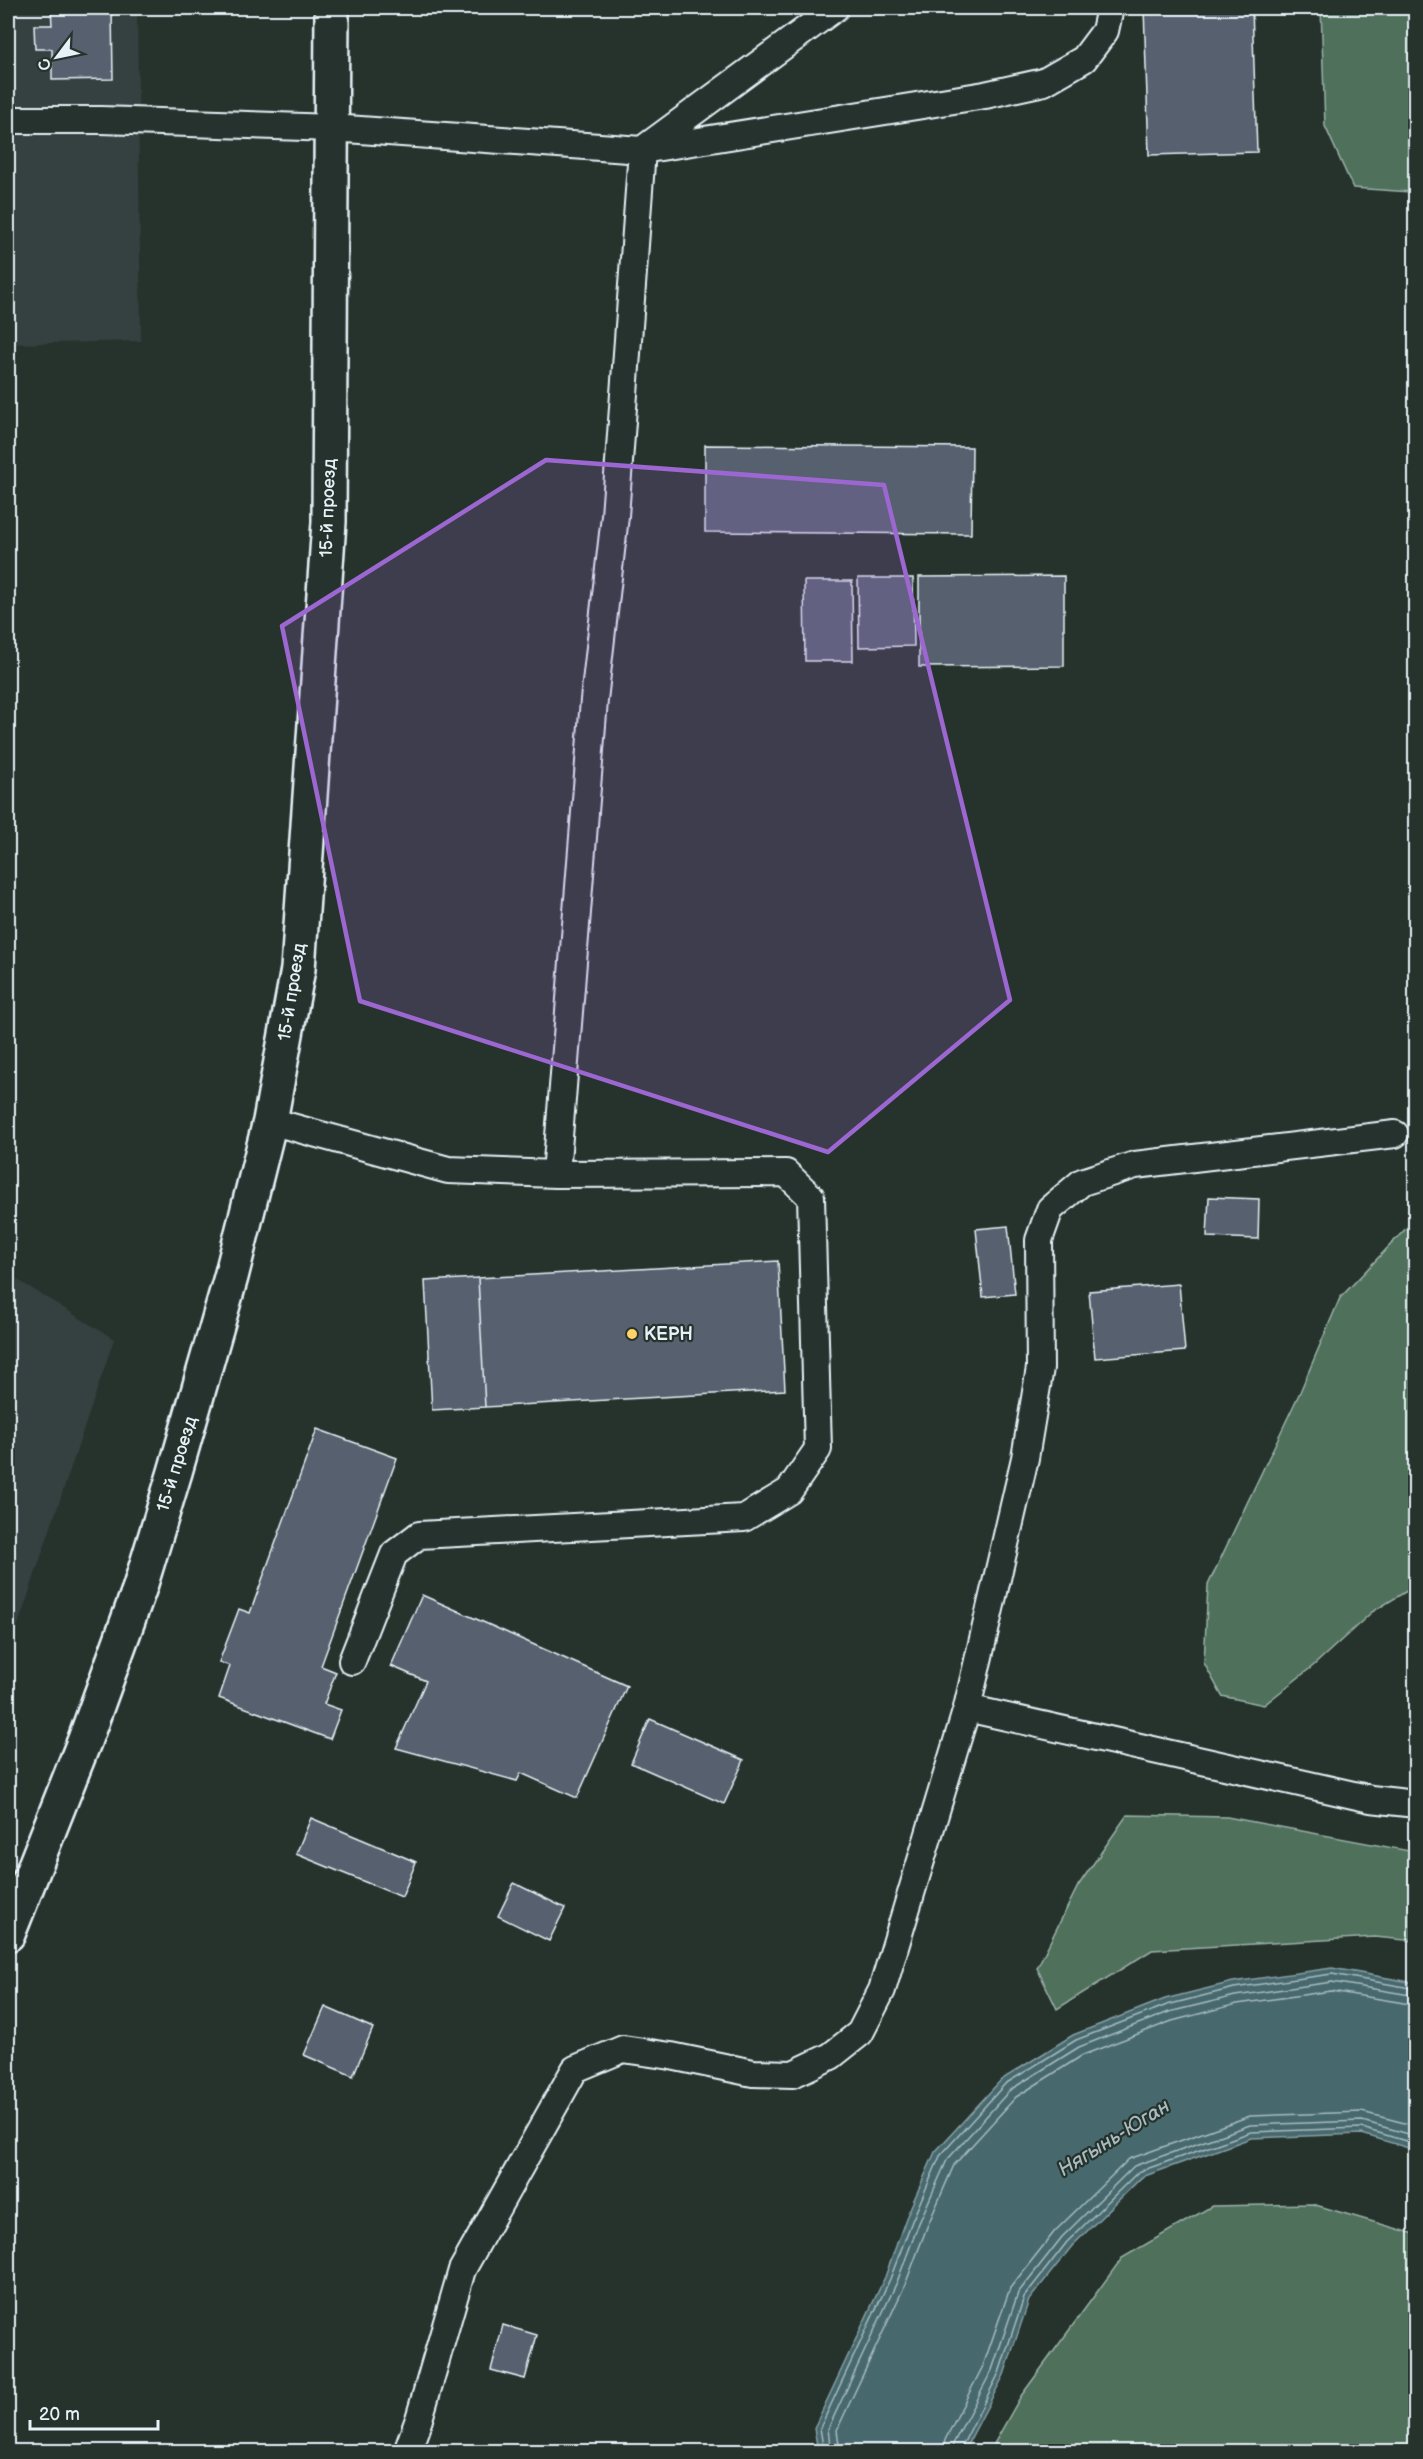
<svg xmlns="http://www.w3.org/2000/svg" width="1423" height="2459" font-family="'Balsamiq Sans',sans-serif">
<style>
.built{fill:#344140}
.green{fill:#4f715b;stroke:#9cb1aa;stroke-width:1.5}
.water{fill:#47696d;stroke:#879fa5;stroke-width:1.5}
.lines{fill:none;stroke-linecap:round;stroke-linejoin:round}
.shore{stroke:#a8bbc0;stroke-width:1.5}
.building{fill:#56616e;stroke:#e8f1f8;stroke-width:1.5}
.lane-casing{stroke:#e8f1f8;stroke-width:30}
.secondary-casing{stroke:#e8f1f8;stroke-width:38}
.lane{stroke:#26332d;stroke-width:26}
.secondary{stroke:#26332d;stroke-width:33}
.marked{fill:#9c67d0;fill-opacity:0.2;stroke:#9c67d0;stroke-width:4.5;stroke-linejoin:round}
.poi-dot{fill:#ffd166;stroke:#26332d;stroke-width:2}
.labels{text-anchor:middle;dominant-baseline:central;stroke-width:4.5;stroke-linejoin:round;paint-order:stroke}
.street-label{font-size:18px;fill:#e8f1f8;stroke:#26332d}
.poi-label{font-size:18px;font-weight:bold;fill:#e8f1f8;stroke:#26332d;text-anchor:start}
.water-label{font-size:20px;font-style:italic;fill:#a8bbc0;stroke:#26332d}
</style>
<rect width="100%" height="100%" fill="#26332d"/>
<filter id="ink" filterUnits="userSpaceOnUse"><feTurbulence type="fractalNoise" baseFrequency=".0167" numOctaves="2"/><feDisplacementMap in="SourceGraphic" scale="12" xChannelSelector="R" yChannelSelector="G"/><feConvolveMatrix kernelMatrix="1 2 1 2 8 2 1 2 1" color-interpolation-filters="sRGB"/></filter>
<g filter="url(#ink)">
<!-- built -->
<path class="built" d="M8,8H137L141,341L8,344Z
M8,1274L114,1339L8,1655Z"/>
<!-- green -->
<path class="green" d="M1321,8H1415L1416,189L1411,192L1353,188L1325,126Z
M1415,1219V1586L1372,1612L1313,1666L1264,1705L1222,1696L1204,1663L1208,1585L1300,1392L1340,1298Z
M1127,1815L1227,1817L1415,1852V1941L1375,1937L1152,1950L1057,2009L1037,1968L1078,1886Z
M1312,2204L1415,2234V2451H990L1021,2396L1122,2258L1212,2206Z"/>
<!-- water -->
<path class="water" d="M1332,1968L1415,1983V2150L1362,2134L1251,2138L1142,2177L1072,2246L1029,2300L1004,2375L964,2451H818L814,2428L885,2277L906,2218L935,2152L1001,2080L1073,2035L1165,1999L1233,1982Z"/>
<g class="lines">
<!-- shore -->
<path class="shore" d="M824,2452L820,2428L890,2279L912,2221L940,2156L1005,2084L1076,2040L1167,2005L1234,1988L1332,1974L1416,1989
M831,2452L828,2429L897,2282L919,2223L947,2160L1010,2090L1079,2047L1169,2012L1235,1996L1332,1982L1416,1996
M840,2452L837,2430L905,2285L927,2227L954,2165L1016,2097L1083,2055L1172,2021L1237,2004L1331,1991L1416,2005
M943,2452L945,2440L983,2366L1010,2288L1055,2231L1129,2159L1250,2116L1362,2112L1416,2126
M952,2452L953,2444L992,2370L1018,2293L1062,2237L1134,2166L1250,2125L1362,2121L1416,2136
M959,2452L999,2373L1024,2297L1067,2242L1138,2172L1251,2132L1362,2128L1416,2144"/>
</g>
<!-- building -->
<path class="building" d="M51,8H112L113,79L52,80V49H35L34,25H52Z
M1144,8H1252L1257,152L1149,155Z
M705,445L972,447L971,534L705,532Z
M1064,576V666L919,667V577Z
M858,578H913L914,646L859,647Z
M804,581H852L853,661H805Z
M1209,1197L1259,1199L1258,1239L1207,1237Z
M1008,1226L1015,1294L983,1297L976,1229Z
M778,1261L785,1390L485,1407L478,1278Z
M478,1278L485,1407L432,1410L425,1281Z
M1179,1284L1185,1351L1095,1358L1089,1291Z
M317,1429L397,1458L321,1666L336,1672L324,1704L341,1710L330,1739L219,1698L230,1666L219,1662L239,1609L250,1613Z
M422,1595L627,1686L577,1798L521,1773L517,1781L396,1748L426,1681L391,1666Z
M650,1719L744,1760L724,1804L631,1763Z
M311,1818L416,1862L402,1897L296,1854Z
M514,1883L565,1908L549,1941L498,1916Z
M325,2007L373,2028L353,2076L304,2055Z
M503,2325L537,2335L525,2379L491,2370Z"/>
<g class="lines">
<!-- lane casing -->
<g class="lane-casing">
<path id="lane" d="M8,120H101L332,128L642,150L985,95L1044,82L1084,59L1105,31L1110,8
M270,1121L448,1170L556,1174L786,1173L811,1197L818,1449L789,1491L744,1518L419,1535L394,1554L352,1661
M556,1174L594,700L615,516L642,150L835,8
M967,1708L1371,1799L1416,1804
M407,2452L419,2419L462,2270L575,2069L623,2049L671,2056L753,2073L793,2074L831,2056L860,2033L882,1990L967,1708L1025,1458L1040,1368L1039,1240L1050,1209L1082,1182L1135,1165L1395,1134"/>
</g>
<!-- secondary casing -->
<g class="secondary-casing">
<path id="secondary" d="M8,1934L84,1742L140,1587L175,1472L231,1277L270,1121L298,969L329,522L332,8"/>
</g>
<!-- lane -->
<use href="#lane" class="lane"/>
<!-- secondary -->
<use href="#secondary" class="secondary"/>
</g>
</g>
<!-- marked area -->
<path class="marked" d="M546,460L884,485L1010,1000L828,1152L360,1001L282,626Z"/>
<!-- markers -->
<circle class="poi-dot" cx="632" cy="1334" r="6"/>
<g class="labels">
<!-- street labels -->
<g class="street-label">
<text transform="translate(328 508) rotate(-88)">15-й проезд</text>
<text transform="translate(292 992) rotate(-81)">15-й проезд</text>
<text transform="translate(177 1464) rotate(-73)">15-й проезд</text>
</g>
<!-- poi labels -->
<g class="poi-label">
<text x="644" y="1334">КЕРН</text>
</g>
<!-- water labels -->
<g class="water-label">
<text transform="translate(1114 2138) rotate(-32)">Нягынь-Юган</text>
</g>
</g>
<!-- margin -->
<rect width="1423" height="2459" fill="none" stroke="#26332d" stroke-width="30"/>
<rect x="15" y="15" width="1393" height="2429" fill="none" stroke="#e8f1f8" stroke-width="2" filter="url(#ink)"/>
<!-- north arrow -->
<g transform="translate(57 57) rotate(238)" stroke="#26332d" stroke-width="4.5" paint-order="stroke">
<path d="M0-4.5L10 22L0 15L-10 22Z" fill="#e8f1f8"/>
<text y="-9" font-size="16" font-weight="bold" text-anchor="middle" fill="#e8f1f8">С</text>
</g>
<!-- scale -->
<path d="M30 2420v9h128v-9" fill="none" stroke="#e8f1f8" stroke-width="3"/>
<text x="39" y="2420" font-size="18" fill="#e8f1f8" stroke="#26332d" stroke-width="4.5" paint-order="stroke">20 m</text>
</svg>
